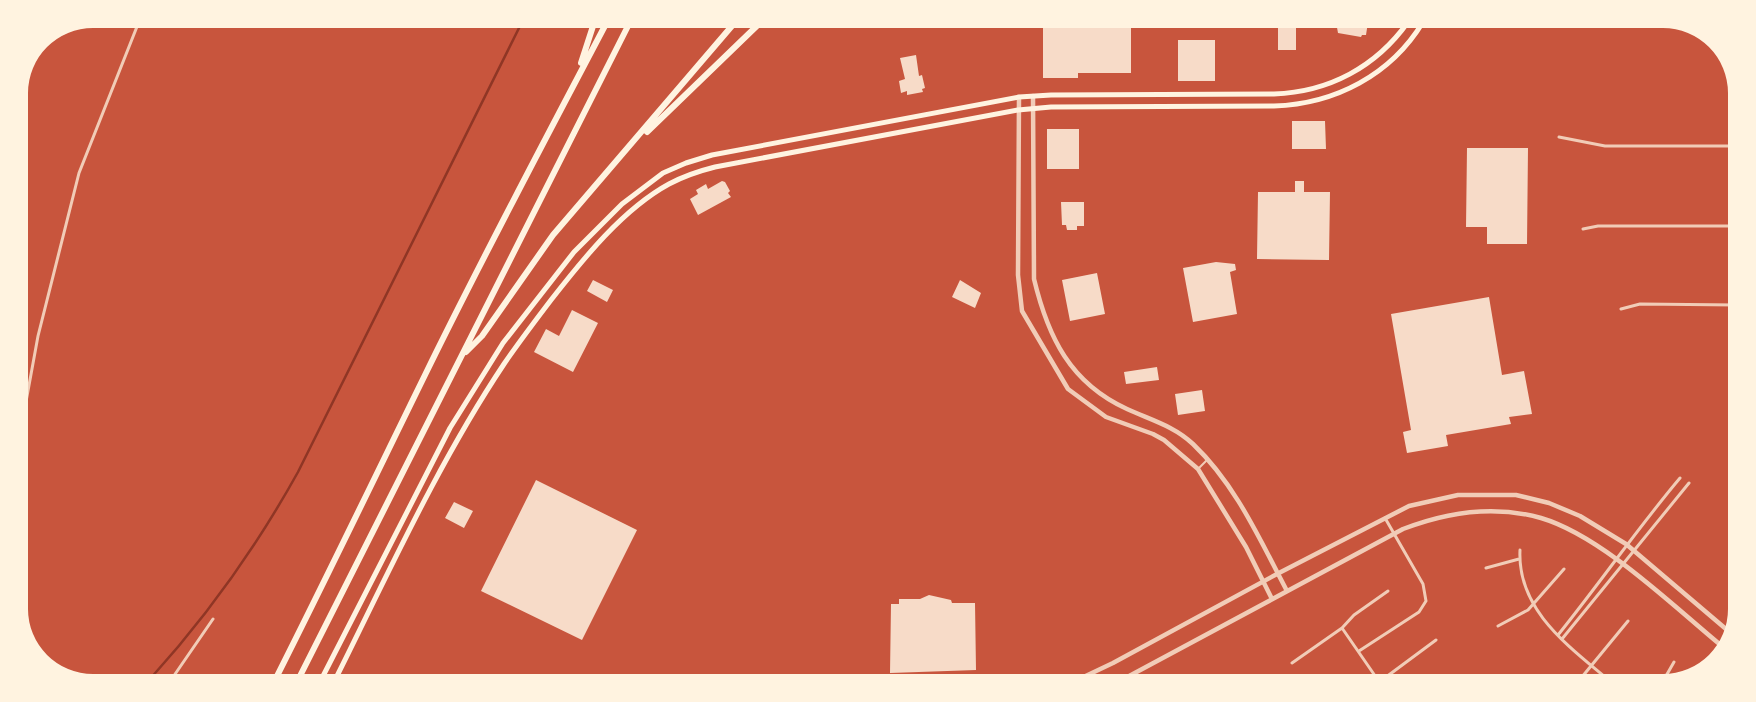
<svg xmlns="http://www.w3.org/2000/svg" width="1756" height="702" font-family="Signika,sans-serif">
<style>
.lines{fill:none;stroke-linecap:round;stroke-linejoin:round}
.stream{stroke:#8f3625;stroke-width:2.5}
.building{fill:#f7dbc8}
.service{stroke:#f1ccb7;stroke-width:2}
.minor{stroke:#f1ccb7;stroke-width:3}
.tertiary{stroke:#f1ccb7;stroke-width:4.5}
.secondary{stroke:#fff3e0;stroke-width:5}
.motorway{stroke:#fff3e0;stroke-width:6}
</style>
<rect width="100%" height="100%" fill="#c8553d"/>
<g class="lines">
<!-- stream -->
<path class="stream" d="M150,679C207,616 257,546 298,472L523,20"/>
</g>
<!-- building -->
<path class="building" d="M1043,21H1131V73H1078V78H1043Z
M1336,22H1368L1366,35H1362L1361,37L1338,33Z
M1278,26H1296V50H1278Z
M1178,40H1215V81H1178Z
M916,55L919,76L922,75L925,88L922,89L923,92L907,95V91L901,93L899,81L905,79L900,58Z
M1292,121H1325L1326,149H1292Z
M1047,129H1079V169H1047Z
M1467,148H1528L1527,244H1487V227H1466Z
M722,181L725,182L730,191L728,193L731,197L698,215L690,199L698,194L696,190L706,184L708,189Z
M1295,181H1304V192H1330L1329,260L1257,259L1258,192H1295Z
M1061,202H1084V226H1077V230H1067L1066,225H1062Z
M1216,262L1235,264L1236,270L1230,272L1237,314L1193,322L1183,268Z
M1097,273L1105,314L1070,321L1062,280Z
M593,280L613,290L607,302L587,291Z
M960,280L981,293L975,308L952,297Z
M1489,297L1502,375L1524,371L1532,414L1509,417L1511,424L1446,435L1448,446L1407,453L1403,432L1411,430L1391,314Z
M572,310L598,323L573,372L534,352L546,329L559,336Z
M1157,367L1159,380L1126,384L1124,372Z
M1202,390L1205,411L1178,415L1175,394Z
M536,480L637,530L582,640L481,591Z
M454,502L473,511L464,528L445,518Z
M929,595L951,600L952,603H975L976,670L890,673L891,604H899V599H920Z"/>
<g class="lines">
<!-- service -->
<path class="service" d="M1198,469L1207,460"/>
<!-- minor -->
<path class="minor" d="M1559,137L1605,146H1737
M1583,229L1598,226H1736
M1621,309L1640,304L1736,305
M19,440L38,336L79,173L140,19
M1520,550C1517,611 1570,647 1612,683
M1486,568L1519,559
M1498,626L1528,610L1564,569
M1342,628L1380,683
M1558,635C1600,583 1637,529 1680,478
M1562,639L1689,483
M1359,651L1419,612L1426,601L1423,584L1385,518
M1292,663L1342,628L1354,615L1388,591
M171,680L213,619
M1378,683L1436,640
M1577,683L1628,621
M1662,683L1674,662"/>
<!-- tertiary -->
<path class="tertiary" d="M1033,96L1034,279C1048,337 1070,383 1127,409C1151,420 1174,426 1193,444C1236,485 1260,540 1287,591
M1019,97L1018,275L1022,311L1068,389L1106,417L1153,434L1164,440L1198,469L1246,547L1272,599
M1073,682L1113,663L1277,574L1409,506L1458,495H1516L1549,503L1580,516L1626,544L1733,635
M1118,682L1403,529C1447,512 1495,505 1541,518C1602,536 1673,606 1723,647"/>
<!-- secondary -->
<path class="secondary" d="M321,680L450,428L503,343L574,252L622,204L663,173L686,163L712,155L1019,97L1051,95L1274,94C1329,92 1376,67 1408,22
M335,680C388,574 438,463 504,364C519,342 535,321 551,300C583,259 623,209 669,184C684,176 699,171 715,167L1018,110L1051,107L1274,106C1335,104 1391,75 1423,22"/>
<!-- motorway -->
<path class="motorway" d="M581,63L595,20
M647,132L763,20
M466,352L482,336L553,235L737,20
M275,680C326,579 375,477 425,375C483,256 546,138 608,20
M298,680L631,20"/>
</g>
<!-- crop -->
<path d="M0 0H1756V702H0ZM93 28H1663A65 65 0 0 1 1728 93V609A65 65 0 0 1 1663 674H93A65 65 0 0 1 28 609V93A65 65 0 0 1 93 28Z" fill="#fff3e0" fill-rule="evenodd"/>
</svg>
